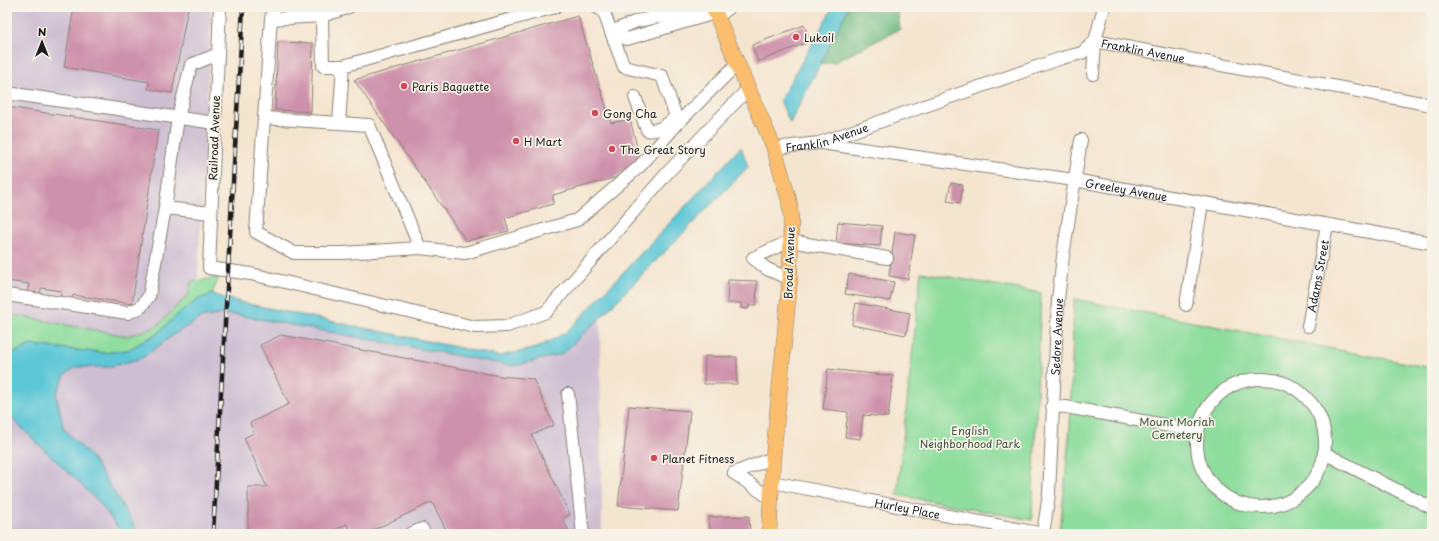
<svg xmlns="http://www.w3.org/2000/svg" width="1439" height="541" font-family="'Playpen Sans',sans-serif">
<style>
.industrial{fill:#cdbed2}
.green{fill:#8ddd9c;stroke:#547c5c}
.forest{fill:#72bc84;stroke:#476c50}
.water{fill:#5dc7d7;stroke:#3c727a}
.building{fill:#ce91ab}
.lines{fill:none;stroke-linecap:round;stroke-linejoin:round}
.minor-casing{stroke:#888076;stroke-width:14}
.major-casing{stroke:#888076;stroke-width:16}
.minor{stroke:#fff;stroke-width:12}
.major{stroke:#fabe6e;stroke-width:15}
.rail-casing{stroke:#1c1c1c;stroke-width:4.5}
.rail{stroke:#f7f3e8;stroke-width:3;stroke-dasharray:9;stroke-linecap:butt}
.poi-dot{fill:#d1495b;stroke:#f7f3e8;stroke-width:1.5}
.labels{text-anchor:middle;dominant-baseline:central;stroke-width:3.5;stroke-linejoin:round;paint-order:stroke}
.poi-label{font-size:11px;fill:#1c1c1c;stroke:#f7f3e8;text-anchor:start}
.street-label{font-size:11px;fill:#1c1c1c;stroke:#f7f3e8}
.park-label{font-size:11px;fill:#3e5642;stroke:#f7f3e8}
</style>
<rect width="100%" height="100%" fill="#f7f3e8"/>
<filter id="ink" filterUnits="userSpaceOnUse"><feTurbulence type="fractalNoise" baseFrequency=".025" numOctaves="2"/><feDisplacementMap in="SourceGraphic" scale="8" xChannelSelector="R" yChannelSelector="G"/><feConvolveMatrix kernelMatrix="1 2 1 2 8 2 1 2 1" color-interpolation-filters="sRGB"/></filter>
<filter id="wash" filterUnits="userSpaceOnUse"><feTurbulence type="fractalNoise" baseFrequency=".012" numOctaves="4" result="noise"/><feDisplacementMap in="SourceGraphic" scale="16" xChannelSelector="R" yChannelSelector="G"/><feGaussianBlur stdDeviation="0.9" result="paint"/><feColorMatrix in="noise" values="0 0 0 0 0 0 0 0 0 0 0 0 0 0 0 0 0 1.4 0 .05"/><feComposite in="paint" operator="in"/></filter>
<g filter="url(#wash)">
<rect width="100%" height="100%" fill="#f4e5cf"/>
<!-- industrial -->
<path class="industrial" d="M7,7H212L197,291L179,314L238,315L513,366L562,354L600,318L602,534H7Z"/>
<!-- green -->
<path class="green" d="M921,272L1041,293L1032,520L897,495Z
M219,277L212,294L199,299L178,314L158,333L128,350L104,353L31,345L7,356V314L127,336L156,327L189,294L191,282Z
M1074,299L1432,368V534H1060L1070,427Z"/>
<!-- forest -->
<path class="forest" d="M849,7H897L900,29L835,62L820,64Z"/>
<!-- water -->
<path class="water" d="M833,7H849L790,123L780,100Z
M741,147L748,167L600,318L562,354L513,366L238,315L222,314L201,318L176,333L142,358L108,367H76L65,375L56,395L64,429L91,457L113,490L139,534H123L98,501L7,414V356L31,345L104,353L128,350L158,333L178,314L199,299L212,294L244,303L499,356L537,348L568,331Z"/>
<g id="blocks">
<!-- building -->
<path class="building" d="M74,7H188L172,93L148,89L149,82L64,67Z
M578,16L611,123L630,119L640,159L614,178L553,195V204L505,218L509,231L466,241L354,80Z
M804,25L810,41L758,62L752,45Z
M278,42L313,43L311,112L275,110Z
M7,107L158,130L132,304L73,295L72,302L60,300L61,291L41,288L40,296L27,294L29,284L7,281Z
M951,183L963,185L960,203L947,201Z
M838,222L882,226L880,246L836,243Z
M895,232L915,235L908,279L889,276Z
M849,274L894,282L890,301L845,294Z
M728,280L757,281L756,305H749L748,309L741,308V303H727Z
M856,303L910,313L906,335L852,325Z
M281,335L500,376L533,379L554,425L532,435L570,515L563,519L570,534H448L432,502L365,534H352L347,524L327,534H248V487H267L244,438L254,433L250,423L289,404L260,345Z
M705,356L737,357V384H704Z
M828,369L893,376L888,417L863,415L860,439L845,437L848,412L823,409Z
M629,406L690,411L678,511L618,506Z
M749,516L750,532L736,533V534H710L709,517Z"/>
</g>
</g>
<g filter="url(#ink)">
<use href="#blocks" fill-opacity="0" stroke="#888076" stroke-width="1"/>
<g class="lines">
<!-- minor casing -->
<g class="minor-casing">
<g id="minor">
<path d="M220,7L209,268L251,274L475,327L507,326L546,312L669,171L748,89"/>
<path d="M555,7L343,66H323L322,16L271,19L256,232L294,253H343L420,248L465,253L577,220L640,166L678,123L737,64"/>
<path d="M596,7L603,10L624,67L662,76L678,123"/>
<path d="M322,16L349,7"/>
<path d="M717,18L729,7"/>
<path d="M271,19L274,7"/>
<path d="M611,32L627,39L715,13"/>
<path d="M611,32L637,21L708,7"/>
<path d="M343,66L339,123L369,125L420,248"/>
<path d="M1093,74L1095,41L1104,7"/>
<path d="M7,93L215,123"/>
<path d="M635,97L647,130C658,133 668,123 676,117"/>
<path d="M264,118L339,123"/>
<path id="s1" d="M821,143L1074,180L1432,243"/>
<path id="s2" d="M774,148L819,143L1062,58L1082,53L1095,41L1432,105"/>
<path d="M165,208L178,118L191,65L218,54"/>
<path d="M790,279L767,269L753,258L790,241L887,258"/>
<path d="M7,295L128,313L141,307L149,296L165,208L211,213"/>
<path d="M1186,305L1202,203"/>
<path id="s3" d="M1308,326L1327,225"/>
<circle cx="1261" cy="443" r="64"/>
<path d="M568,394L583,534"/>
<path d="M1052,406L1066,407L1197,431"/>
<path d="M1324,453L1432,508"/>
<path d="M734,473L770,498"/>
<path d="M734,473L773,458"/>
<path id="s4" d="M772,482L1043,534"/>
<path d="M410,534L422,529L425,534"/>
<path id="s5" d="M1043,534L1049,494L1058,300L1063,256L1081,140"/>
</g>
</g>
<!-- major casing -->
<g class="major-casing">
<path id="major" d="M713,7L774,148L789,200L791,217L790,279L773,458L769,534"/>
</g>
<!-- minor -->
<use href="#minor" class="minor"/>
<!-- major -->
<use href="#major" class="major"/>
<!-- rail casing -->
<g class="rail-casing">
<path id="rail" d="M213,534L243,7"/>
</g>
<!-- rail -->
<use href="#rail" class="rail"/>
</g>
</g>
<!-- markers -->
<g class="poi-dot">
<circle cx="796" cy="37" r="4"/>
<circle cx="404" cy="86" r="4"/>
<circle cx="595" cy="113" r="4"/>
<circle cx="516" cy="141" r="4"/>
<circle cx="612" cy="149" r="4"/>
<circle cx="654" cy="458" r="4"/>
</g>
<g class="labels">
<!-- poi labels -->
<g class="poi-label">
<text x="804" y="37">Lukoil</text>
<text x="412" y="86">Paris Baguette</text>
<text x="603" y="113">Gong Cha</text>
<text x="524" y="141">H Mart</text>
<text x="620" y="149">The Great Story</text>
<text x="662" y="458">Planet Fitness</text>
</g>
<!-- street labels -->
<g class="street-label">
<text stroke="none"><textPath href="#s2" startOffset="390">Franklin Avenue</textPath></text>
<text stroke="none"><textPath href="#s2" startOffset="54">Franklin Avenue</textPath></text>
<text transform="translate(214 138) rotate(-88)">Railroad Avenue</text>
<text stroke="none"><textPath href="#s1" startOffset="309">Greeley Avenue</textPath></text>
<text transform="translate(789 263) rotate(-88)">Broad Avenue</text>
<text stroke="none"><textPath href="#s3" startOffset="51">Adams Street</textPath></text>
<text stroke="none"><textPath href="#s5" startOffset="198">Sedore Avenue</textPath></text>
<text stroke="none"><textPath href="#s4" startOffset="138">Hurley Place</textPath></text>
</g>
<!-- park labels -->
<g class="park-label">
<text x="1177" y="421">Mount Moriah<tspan x="1177" dy="13">Cemetery</tspan></text>
<text x="970" y="430">English<tspan x="970" dy="13">Neighborhood Park</tspan></text>
</g>
</g>
<!-- margin -->
<rect width="1439" height="541" fill="none" stroke="#f7f3e8" stroke-width="24"/>
<!-- north arrow -->
<g transform="translate(42 42)" stroke="#f7f3e8" stroke-width="3" paint-order="stroke">
<path d="M0-3L7 15L0 10L-7 15Z" fill="#1c1c1c"/>
<text y="-6" font-size="11" font-weight="bold" text-anchor="middle" fill="#1c1c1c">N</text>
</g>
</svg>
